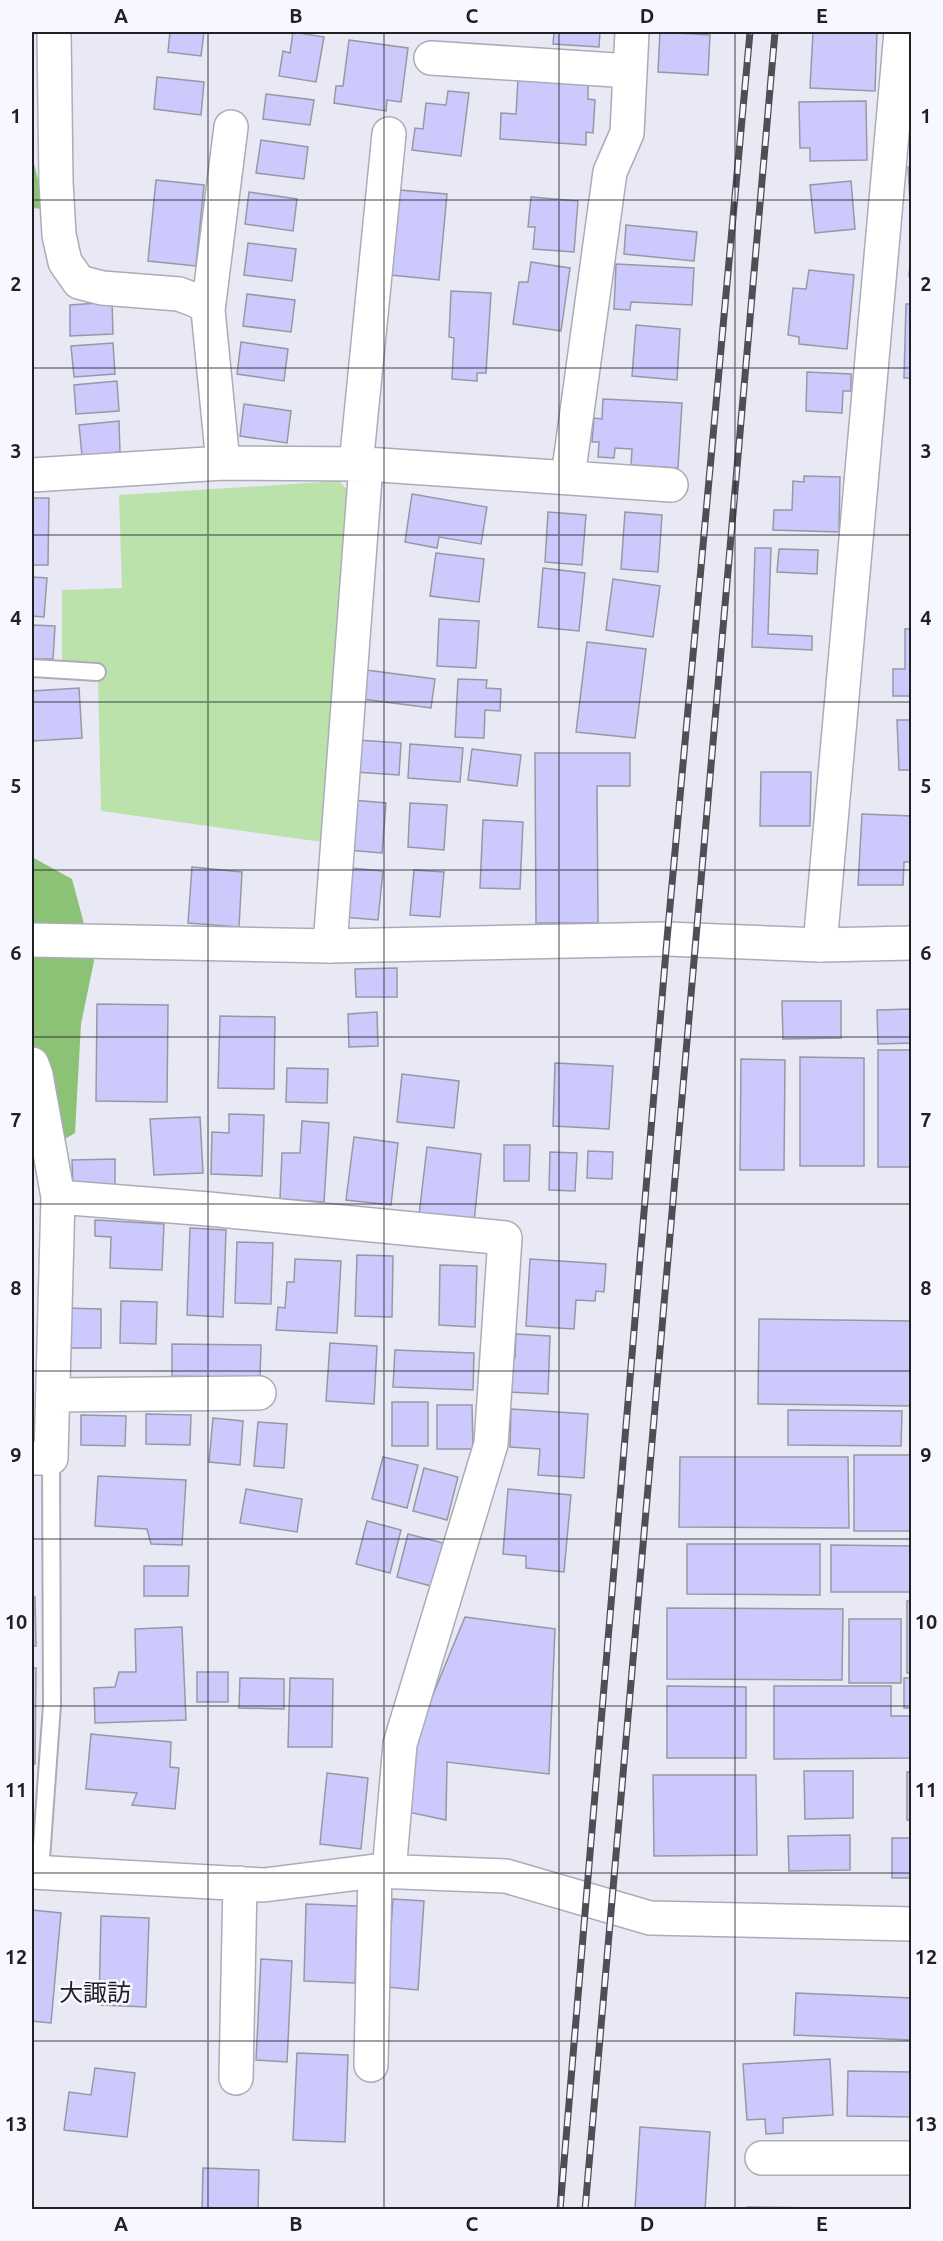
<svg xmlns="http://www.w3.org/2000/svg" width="943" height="2241" font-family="Ubuntu,'Noto Sans JP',sans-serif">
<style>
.green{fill:#bbe2ab}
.forest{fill:#8cc276}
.building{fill:#ccc9fc;stroke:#9898a4;stroke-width:1.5}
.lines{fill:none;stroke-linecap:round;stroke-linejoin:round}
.lane-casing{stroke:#acacb8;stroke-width:20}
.street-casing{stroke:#acacb8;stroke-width:36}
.secondary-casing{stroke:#acacb8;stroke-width:36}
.lane{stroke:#fff;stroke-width:16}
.street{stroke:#fff;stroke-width:33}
.secondary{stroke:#fff;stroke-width:33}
.rail-casing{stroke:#4e4e55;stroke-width:7}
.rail{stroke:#f7f7ff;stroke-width:4.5;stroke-dasharray:14;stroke-linecap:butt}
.grid{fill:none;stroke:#1f1f24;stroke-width:1.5;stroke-opacity:0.55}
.labels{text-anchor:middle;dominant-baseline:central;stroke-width:5;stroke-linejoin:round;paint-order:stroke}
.quarter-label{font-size:24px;fill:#1f1f24;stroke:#f7f7ff}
.neatline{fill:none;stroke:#1f1f24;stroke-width:2}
.grid-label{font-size:20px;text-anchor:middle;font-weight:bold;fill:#1f1f24}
</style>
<rect width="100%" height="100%" fill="#e9e9f6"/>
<!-- green -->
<path class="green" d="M339,481L348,491L322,842L101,811L98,678L62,677V590L122,588L119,495Z"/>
<!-- forest -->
<path class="forest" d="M32,155L45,209L32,208Z
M32,857L72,879L94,961L81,1024L75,1133L46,1150L32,1145Z"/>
<!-- building -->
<path class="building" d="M170,32H204L201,56L168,52Z
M293,32L324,37L316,82L279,76L283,51L290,53Z
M554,32H600L599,47L553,44Z
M660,32L710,35L708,75L658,72Z
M813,32H877L875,91L810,88Z
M349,40L408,48L401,102L387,100L386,111L334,103L336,86H343Z
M157,77L204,82L201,115L154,109Z
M518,79L588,84V99L595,100L593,133L586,132V145L500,139L501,113L516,114Z
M448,91L469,93L461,156L412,150L415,128L423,129L426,103L446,105Z
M266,94L314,100L310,125L263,119Z
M866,101L867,160L810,161V148H800L799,102Z
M261,140L308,147L304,179L256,173Z
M908,167H912V220H911Z
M156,180L204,185L196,266L148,261Z
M851,181L855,229L815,233L810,185Z
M399,190L447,194L439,280L391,275Z
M249,192L297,199L293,231L245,224Z
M531,197L578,201L574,252L533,249L535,227H528Z
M626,225L697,232L694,261L624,254Z
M912,239V276H909Z
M248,243L296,249L292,281L244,275Z
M531,262L570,268L561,331L513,324L519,282H528Z
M616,264L694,268L692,305L631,302L630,310L614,309Z
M809,270L854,275L847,349L799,344V337L788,335L793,288L806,289Z
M451,291L491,293L486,373H477V381L452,379L454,338L449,337Z
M247,294L295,300L291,332L243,326Z
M112,302L113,334L70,336V305Z
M906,304H912V378H904Z
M636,325L680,329L677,380L632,376Z
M241,342L288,349L284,381L237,374Z
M113,343L115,374L74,377L71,346Z
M807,372L851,374V391H843L842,413L806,411Z
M117,381L119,411L76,414L74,385Z
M603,399L682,403L678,468L631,465L632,449L615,448L614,458L598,457L599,442H592L594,418L602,419Z
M244,404L291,411L287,443L240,436Z
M119,421L120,452L82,456L79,425Z
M804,476L840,477L839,532L773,530L774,510H792L793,481L804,482Z
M412,494L487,507L481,544L439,537L437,548L405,542Z
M32,498H49L48,565H32Z
M548,512L586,515L582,565L545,562Z
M625,512L662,515L658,572L621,569Z
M755,548H771L768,634L812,636V650L752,647Z
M779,549L818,550L817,574L777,572Z
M436,553L484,559L479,602L430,596Z
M543,568L585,573L579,631L538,627Z
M32,577L47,578L44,617L32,616Z
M613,579L660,586L653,637L606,630Z
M439,619L479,621L476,668L437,666Z
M32,625L55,626L53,659H32Z
M905,629H912V696H893V669H905Z
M587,642L646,649L635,738L576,732Z
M366,670L435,679L431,708L362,699Z
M458,679L487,680L486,688L501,689L500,711L485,710L484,738L455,737Z
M79,688L82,738L32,741V691Z
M897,720H912V770H899Z
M357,740L401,743L399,775L355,772Z
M410,744L463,748L460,782L408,778Z
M472,749L521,755L517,786L468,780Z
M535,753H630V786H597L598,923H536Z
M761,772H811L810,826H760Z
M352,800L386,803L382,853L348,850Z
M410,803L447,805L444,850L408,847Z
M862,814L912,816V862H904L903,885H858Z
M483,820L523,822L520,889L480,888Z
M192,867L242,872L239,927L188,923Z
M349,868L383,871L378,920L343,917Z
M414,870L444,872L440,917L410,915Z
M397,968V997H356L355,969Z
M782,1001H841V1038L783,1039Z
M97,1004L168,1005L167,1102L96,1101Z
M912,1009V1043L878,1044L877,1010Z
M377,1012L378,1046L349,1047L348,1014Z
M220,1016L275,1017L274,1089L218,1088Z
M878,1050H912V1167H878Z
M800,1057L864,1058V1166H800Z
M741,1059L785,1060L784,1170H740Z
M555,1063L613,1066L609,1129L553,1126Z
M287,1068L328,1069L327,1103L286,1102Z
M402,1074L459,1081L454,1128L397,1122Z
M229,1114L264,1115L262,1176L211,1174L212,1132L229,1133Z
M200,1117L203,1173L154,1175L150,1119Z
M302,1121L329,1123L324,1202L280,1199L282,1153H300Z
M354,1137L398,1143L391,1205L346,1200Z
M504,1145H530L529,1181H504Z
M427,1147L481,1154L474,1222L419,1215Z
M588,1151L613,1152L612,1179L587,1178Z
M550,1152L577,1153L575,1191L549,1190Z
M115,1159V1187L73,1188L72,1160Z
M95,1220L164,1224L162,1270L110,1268L111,1237L95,1236Z
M190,1228L226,1230L223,1317L187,1315Z
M237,1242L273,1243L271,1304L235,1303Z
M357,1255L393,1256L392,1317L355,1316Z
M295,1259L341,1261L337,1333L276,1330L278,1307L285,1308L287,1282H294Z
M530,1259L606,1264L604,1292L596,1291L595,1301L576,1300L574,1329L526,1326Z
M440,1265L477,1266L475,1327L439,1325Z
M121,1301L157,1302L156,1344L120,1343Z
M66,1308L101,1309V1348H65Z
M759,1319L912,1321V1406L758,1404Z
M516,1334L550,1336L548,1394L508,1392L510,1358H515Z
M330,1343L377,1346L374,1404L326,1401Z
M172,1344L261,1345L260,1378L172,1376Z
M395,1350L474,1353L473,1390L393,1387Z
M392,1402H428V1446H392Z
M437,1405H472L473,1449H437Z
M511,1409L588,1414L584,1478L538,1475L540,1449L510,1447Z
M788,1410L902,1411L901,1446L788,1445Z
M146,1414L191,1415L190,1445L146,1444Z
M81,1415L126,1416L125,1446L81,1445Z
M213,1418L243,1421L240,1465L209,1462Z
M258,1422L287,1424L284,1468L254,1466Z
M854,1455H912V1531H854Z
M383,1457L418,1465L407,1508L372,1499Z
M680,1457H848L849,1528L679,1527Z
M424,1468L458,1477L447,1520L413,1511Z
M98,1476L186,1480L182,1545L151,1544L147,1529L95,1526Z
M246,1489L302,1499L297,1532L240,1523Z
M508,1489L571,1495L564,1572L526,1568V1556L503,1554Z
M367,1521L401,1530L390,1573L356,1564Z
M408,1534L443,1543L431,1586L397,1577Z
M687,1544H820V1595L687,1594Z
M831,1545L912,1546V1592H831Z
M144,1566H189L188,1596H144Z
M32,1597H35L36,1646H32Z
M907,1601H912V1673H907Z
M667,1608L843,1609L842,1680L667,1679Z
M465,1617L555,1629L549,1774L447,1762L446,1820L408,1812L416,1736Z
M849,1619H901V1683H849Z
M182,1627L186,1720L95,1723L94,1688L115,1687L119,1672H136L135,1629Z
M32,1668H36L35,1764H32Z
M197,1672H228V1702H197Z
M240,1678L284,1679V1709L239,1708Z
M290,1678L333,1679L332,1747H288Z
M904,1678H912V1708H904Z
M667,1686L746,1687V1758H667Z
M774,1686H891V1716H912V1758L774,1759Z
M91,1734L171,1742L170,1767L179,1768L175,1809L132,1805L137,1793L86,1789Z
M804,1771H853V1818L805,1819Z
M907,1772H912V1821L907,1820Z
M327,1773L368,1778L361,1849L320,1844Z
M653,1775H756L757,1855L654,1856Z
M850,1835V1870L789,1871L788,1836Z
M892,1838H912V1878H892Z
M393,1899L424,1901L418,1990L387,1987Z
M306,1904L357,1906L355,1983L304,1981Z
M32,1910L61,1913L51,2023L32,2021Z
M101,1916L149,1918L146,2007L99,2005Z
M261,1959L292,1961L287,2062L256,2060Z
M796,1993L912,1998L910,2040L794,2035Z
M297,2053L348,2055L345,2142L293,2140Z
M830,2059L833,2115L783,2118V2133L766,2134L765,2119L747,2120L743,2064Z
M95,2068L135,2073L127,2137L64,2130L69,2092L91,2095Z
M848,2071L912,2072V2117L847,2116Z
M640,2127L710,2132L705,2210H635Z
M203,2168L259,2170L258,2210H202Z
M747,2207L826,2208V2210H747Z
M843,2208L912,2209V2210H843Z"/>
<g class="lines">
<!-- lane casing -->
<g class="lane-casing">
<path id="lane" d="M32,668L97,672
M40,1873L52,1705L51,1458"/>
</g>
<!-- street casing -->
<g class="street-casing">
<path id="street" d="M54,32L56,182L59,235L65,262L79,282L102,288L179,294L200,302L208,310
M431,58L630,71
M223,463L208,310L231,127
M356,465L389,134
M32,475L223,463L366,464L671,485
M568,477L610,172L627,133L632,32
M820,945L901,32
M330,946L366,464
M32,1064L36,1075L58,1197
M53,1395L259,1393
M32,1458H51L58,1197L209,1209L505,1238L491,1444L400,1744L389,1872
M32,1872L264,1885L375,1871L506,1876L650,1918L912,1924
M371,2065L375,1871
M236,2078L240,1883
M762,2158H912"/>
</g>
<!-- secondary casing -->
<g class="secondary-casing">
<path id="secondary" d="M32,940L330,946L667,939L820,945L912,943"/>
</g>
<!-- lane -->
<use href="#lane" class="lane"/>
<!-- street -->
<use href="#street" class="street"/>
<!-- secondary -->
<use href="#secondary" class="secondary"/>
<!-- rail casing -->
<g class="rail-casing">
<path id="rail" d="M560,2210L667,939L750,32
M585,2210L775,32"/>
</g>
<!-- rail -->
<use href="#rail" class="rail"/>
</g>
<!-- grid -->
<path class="grid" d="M208,32V2210M384,32V2210M559,32V2210M735,32V2210M32,200H912M32,368H912M32,535H912M32,702H912M32,870H912M32,1037H912M32,1204H912M32,1371H912M32,1539H912M32,1706H912M32,1873H912M32,2041H912"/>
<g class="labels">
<!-- quarter labels -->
<g class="quarter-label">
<text x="95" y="1992">大諏訪</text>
</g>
</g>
<!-- border -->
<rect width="943" height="2241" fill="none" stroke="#f7f7ff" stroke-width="66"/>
<rect x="33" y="33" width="877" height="2175" class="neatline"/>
<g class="grid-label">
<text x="121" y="23">A</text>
<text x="296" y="23">B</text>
<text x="472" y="23">C</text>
<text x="647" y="23">D</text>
<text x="822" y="23">E</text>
<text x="16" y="123">1</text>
<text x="926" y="123">1</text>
<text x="16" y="291">2</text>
<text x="926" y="291">2</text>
<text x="16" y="458">3</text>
<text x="926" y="458">3</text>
<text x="16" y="625">4</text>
<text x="926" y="625">4</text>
<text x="16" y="793">5</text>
<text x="926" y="793">5</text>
<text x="16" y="960">6</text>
<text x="926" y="960">6</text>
<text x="16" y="1127">7</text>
<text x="926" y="1127">7</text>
<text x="16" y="1295">8</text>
<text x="926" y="1295">8</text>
<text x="16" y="1462">9</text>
<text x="926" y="1462">9</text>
<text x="16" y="1629">10</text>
<text x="926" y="1629">10</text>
<text x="16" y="1797">11</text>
<text x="926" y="1797">11</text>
<text x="16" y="1964">12</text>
<text x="926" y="1964">12</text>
<text x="16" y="2131">13</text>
<text x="926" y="2131">13</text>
<text x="121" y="2231">A</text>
<text x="296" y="2231">B</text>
<text x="472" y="2231">C</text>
<text x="647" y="2231">D</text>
<text x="822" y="2231">E</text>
</g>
</svg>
